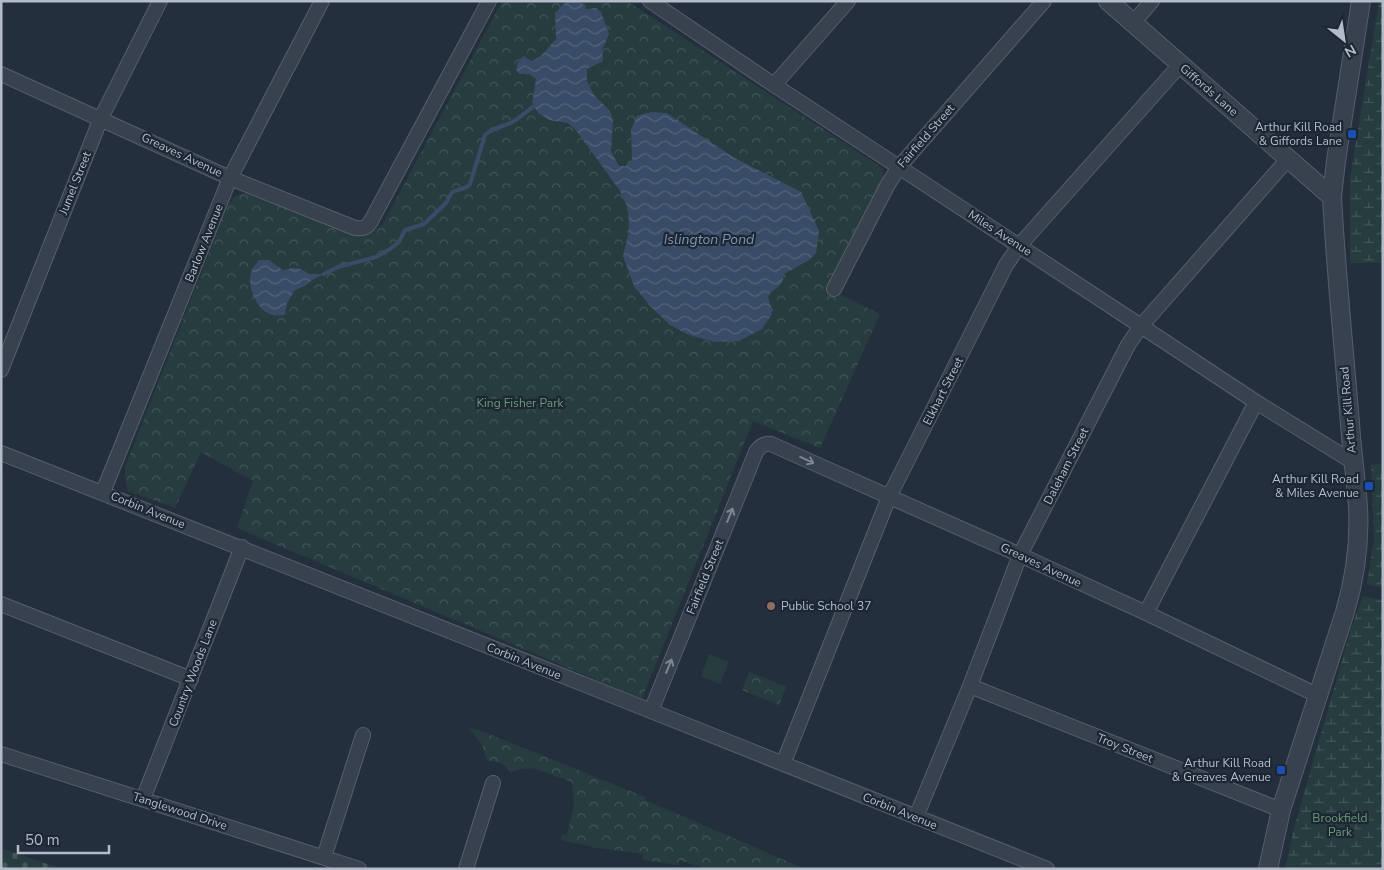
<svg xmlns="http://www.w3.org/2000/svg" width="1384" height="870" font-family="'Nunito Sans',sans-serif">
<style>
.grass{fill:#263c3f}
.forest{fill:url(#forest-crowns)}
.wetland{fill:url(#wetland-marsh)}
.cemetery{fill:url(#cemetery-stones)}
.water{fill:url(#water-waves)}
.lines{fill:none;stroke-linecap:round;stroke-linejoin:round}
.stream{stroke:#394c67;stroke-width:4}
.minor-casing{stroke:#565f6c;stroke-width:16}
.tertiary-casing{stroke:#565f6c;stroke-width:20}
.minor{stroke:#38414e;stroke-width:14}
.tertiary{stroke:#38414e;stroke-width:18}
.oneway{stroke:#7c8592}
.transit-dot{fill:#1a4fb4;stroke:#1d2633;stroke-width:2}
.education-dot{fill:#8d6e63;stroke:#1d2633;stroke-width:2}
.labels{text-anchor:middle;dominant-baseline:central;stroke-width:4.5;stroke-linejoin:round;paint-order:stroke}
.street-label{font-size:12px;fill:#b4bcc9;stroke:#1d2633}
.poi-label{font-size:12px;fill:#b4bcc9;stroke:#1d2633;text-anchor:end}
.park-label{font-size:12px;fill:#6b9a76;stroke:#1d2633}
.water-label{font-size:14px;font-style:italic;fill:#7c92b1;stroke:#1d2633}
</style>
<defs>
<pattern id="forest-crowns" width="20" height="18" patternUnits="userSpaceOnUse" patternTransform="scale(1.25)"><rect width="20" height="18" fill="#263c3f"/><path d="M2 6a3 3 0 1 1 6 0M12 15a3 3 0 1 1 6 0" fill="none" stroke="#435659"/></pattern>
<pattern id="wetland-marsh" width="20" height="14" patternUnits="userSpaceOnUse" patternTransform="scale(1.25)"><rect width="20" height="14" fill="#263c3f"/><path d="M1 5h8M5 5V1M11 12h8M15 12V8" fill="none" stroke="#435659"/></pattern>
<pattern id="cemetery-stones" width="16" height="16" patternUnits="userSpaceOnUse" patternTransform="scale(1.25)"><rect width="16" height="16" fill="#263c3f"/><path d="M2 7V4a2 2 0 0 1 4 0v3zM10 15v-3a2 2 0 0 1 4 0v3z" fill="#435659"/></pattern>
<pattern id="water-waves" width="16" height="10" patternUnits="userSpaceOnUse" patternTransform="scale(1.25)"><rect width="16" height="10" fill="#394c67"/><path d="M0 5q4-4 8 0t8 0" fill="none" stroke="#53647b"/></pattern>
</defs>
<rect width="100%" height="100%" fill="#242f3e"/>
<!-- grass -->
<path class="grass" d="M709,654L729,662L720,684L701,676Z"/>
<!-- forest -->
<path class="forest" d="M502,1H627L878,165C883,169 884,172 883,178L826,288L880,314L820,448L753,421L642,699L237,528L253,481L201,452L175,508L128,491L125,478V467L226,210C234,195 237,193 254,193L356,235C370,236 374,232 384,222Z
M749,672L786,687L779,705L742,690Z
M468,728L479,730L645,797V800L805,869H707L679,860L678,865L643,860V854L598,848L561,840L562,834L567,835L574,805L572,782L533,768L522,769L511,772C504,763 498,761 487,761L482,744Z"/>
<!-- wetland -->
<path class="wetland" d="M1379,1H1383V263H1350V179Z
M1383,464V588L1367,584L1374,540L1371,465Z
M1363,596L1383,600V869H1285L1294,828L1351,629Z"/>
<!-- cemetery -->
<path class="cemetery" d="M1,848L62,869H1Z"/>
<!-- water -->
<path class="water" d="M567,1H580L586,9L596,8L601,12L609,34L602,50L603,61L587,69V81L594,95L610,111L613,121L611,151L619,166H625L632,160L631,130L637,116L651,112L667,113L733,157L801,192L819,231L816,253L809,260L784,274C782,291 773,286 768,297L771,307L772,314L762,329L739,341L715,342L689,335L670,325L650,306L634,286L623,256L629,231L628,209L620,191L576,130L568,123L549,120L538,113L532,103L536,79L529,74H519L516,69L519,60L524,56L531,61L540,57L556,39L555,13Z
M259,260H269L283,270L293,268L301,269L309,274H324L312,280L305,286L295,290L287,303L285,315C278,316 272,316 266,312C255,306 246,282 252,270C253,267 257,263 259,260Z"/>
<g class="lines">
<!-- stream -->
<path class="stream" d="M324,274L338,267L376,257L390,249L399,242L405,230L424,224L446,203L452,192L467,187L470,184L485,135C493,127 505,127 514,121C521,117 527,111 534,106"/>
<!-- minor casing -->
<g class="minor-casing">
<path id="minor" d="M650,1L774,85L1141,326L1256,402L1353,462
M1133,23L1152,1
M1,74L230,178L355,228C363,229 367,228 371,221L489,1
M774,85L848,1
M834,289L887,186L899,167L1044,1
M1,370L101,118L160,1
M1,453C351,589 698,731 1047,869
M103,492L230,178L322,1
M1,604L191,679
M1146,613L1256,402
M970,686L1281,810
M651,711L756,452C760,446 764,443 771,444L1020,555L1146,613L1317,695
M1,754L359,869
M783,764L889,497L1006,265L1019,246L1180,65
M143,799L242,547
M916,817L970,686L1020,555L1128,345L1141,326L1288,159
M324,857L363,735
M466,869L493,783"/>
</g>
<!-- tertiary casing -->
<g class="tertiary-casing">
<path id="tertiary" d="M1108,1L1332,197
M1268,869L1281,810L1345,612C1355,578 1360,543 1358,507C1356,480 1352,452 1350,424C1344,349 1336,273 1332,197L1336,161L1361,1"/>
</g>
<!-- minor -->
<use href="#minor" class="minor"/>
<!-- tertiary -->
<use href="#tertiary" class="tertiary"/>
</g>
<!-- one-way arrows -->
<defs><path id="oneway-shaft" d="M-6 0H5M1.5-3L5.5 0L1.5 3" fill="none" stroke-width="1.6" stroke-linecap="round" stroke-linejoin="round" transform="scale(1.25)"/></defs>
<g class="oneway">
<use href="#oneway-shaft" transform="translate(807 460) rotate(25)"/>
<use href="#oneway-shaft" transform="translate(730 515) rotate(-68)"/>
<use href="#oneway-shaft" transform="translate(669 666) rotate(-68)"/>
</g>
<!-- markers -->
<g class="transit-dot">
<rect x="1347" y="129" width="10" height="10" rx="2.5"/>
<rect x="1364" y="481" width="10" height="10" rx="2.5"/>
<rect x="1276" y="765" width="10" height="10" rx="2.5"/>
</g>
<circle class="education-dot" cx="771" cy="606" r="5"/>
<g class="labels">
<!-- street labels -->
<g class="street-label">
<text transform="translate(1209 90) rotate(41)">Giffords Lane</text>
<text transform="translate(926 136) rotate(-49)">Fairfield Street</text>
<text transform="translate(182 155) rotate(25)">Greaves Avenue</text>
<text transform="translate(75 183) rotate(-68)">Jumel Street</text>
<text transform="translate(1000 233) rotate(33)">Miles Avenue</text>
<text transform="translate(204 243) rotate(-68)">Barlow Avenue</text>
<text transform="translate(943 391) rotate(-63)">Elkhart Street</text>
<text transform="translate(1348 410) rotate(-95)">Arthur Kill Road</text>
<text transform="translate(1066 466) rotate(-63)">Daleham Street</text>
<text transform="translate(148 510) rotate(22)">Corbin Avenue</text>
<text transform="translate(1041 565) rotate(25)">Greaves Avenue</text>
<text transform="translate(705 577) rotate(-68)">Fairfield Street</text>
<text transform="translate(524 661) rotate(22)">Corbin Avenue</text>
<text transform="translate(193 673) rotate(-69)">Country Woods Lane</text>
<text transform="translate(1125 748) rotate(22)">Troy Street</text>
<text transform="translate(180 811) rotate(18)">Tanglewood Drive</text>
<text transform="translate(900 811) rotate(22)">Corbin Avenue</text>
</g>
<!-- poi labels -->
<g class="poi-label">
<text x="1342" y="127">Arthur Kill Road<tspan x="1342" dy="14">&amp; Giffords Lane</tspan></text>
<text x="1359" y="479">Arthur Kill Road<tspan x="1359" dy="14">&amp; Miles Avenue</tspan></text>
<text x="781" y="606" text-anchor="start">Public School 37</text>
<text x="1271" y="763">Arthur Kill Road<tspan x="1271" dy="14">&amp; Greaves Avenue</tspan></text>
</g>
<!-- park labels -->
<g class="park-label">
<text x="520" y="403">King Fisher Park</text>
<text x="1340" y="818">Brookfield<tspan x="1340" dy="14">Park</tspan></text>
</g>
<!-- water labels -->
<g class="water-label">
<text x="709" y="239">Islington Pond</text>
</g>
</g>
<!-- border -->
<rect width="1384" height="870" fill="none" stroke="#b4bcc9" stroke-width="5"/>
<!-- north arrow -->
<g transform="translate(1344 40) rotate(150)" stroke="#1d2633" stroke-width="4" paint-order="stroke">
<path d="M0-4L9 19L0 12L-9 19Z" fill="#b4bcc9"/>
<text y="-8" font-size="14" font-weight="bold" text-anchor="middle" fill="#b4bcc9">N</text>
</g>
<!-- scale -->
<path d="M18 845v8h91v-8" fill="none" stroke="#b4bcc9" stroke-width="2.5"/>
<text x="25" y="845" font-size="15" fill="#b4bcc9" stroke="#1d2633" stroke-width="4" paint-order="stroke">50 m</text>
</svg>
